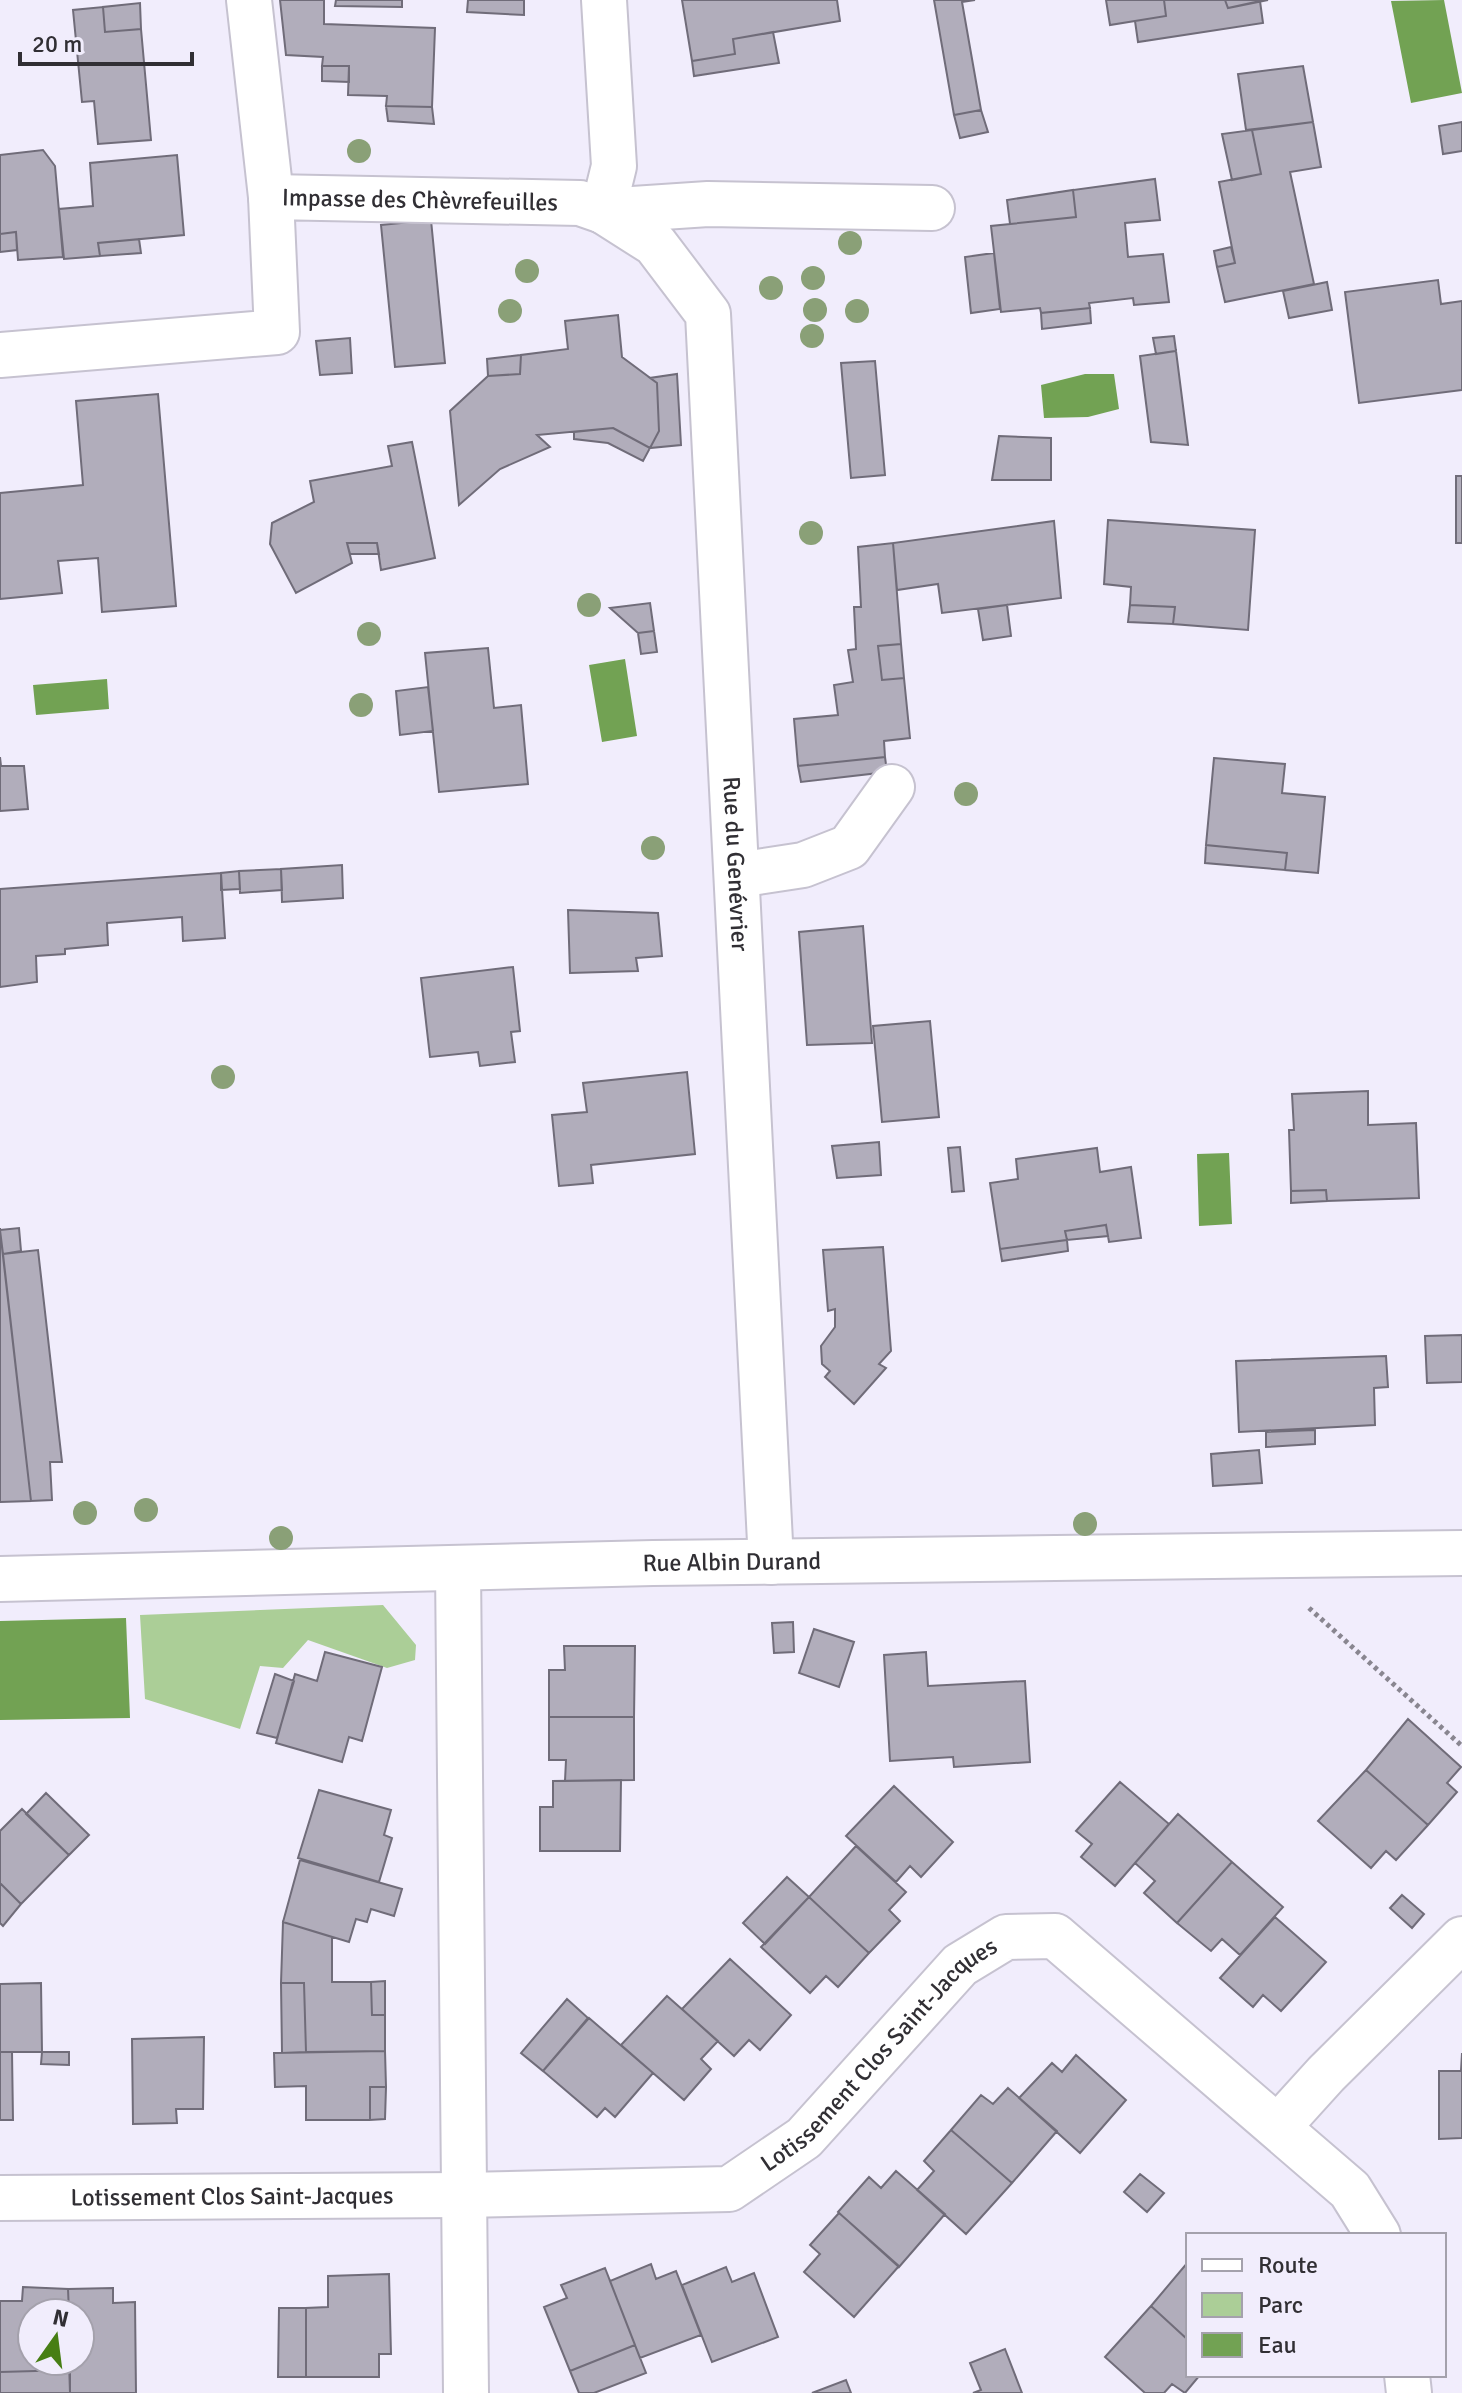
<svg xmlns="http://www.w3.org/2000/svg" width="1462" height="2393" font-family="Signika,sans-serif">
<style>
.green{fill:#abce97}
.water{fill:#72a253}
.building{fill:#b1adbb;stroke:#706c79;stroke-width:2}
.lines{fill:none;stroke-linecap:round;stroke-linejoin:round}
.minor-casing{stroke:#c6c2d0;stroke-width:48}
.path{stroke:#898690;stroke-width:5;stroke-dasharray:4 4;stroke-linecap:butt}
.minor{stroke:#fff;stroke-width:44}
.tree{fill:#8aa077}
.labels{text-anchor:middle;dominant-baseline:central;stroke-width:7;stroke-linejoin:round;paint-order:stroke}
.street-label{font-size:24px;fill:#312f34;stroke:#f1edfc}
</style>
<rect width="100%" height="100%" fill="#f1edfc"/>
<!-- green -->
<path class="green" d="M383,1605L416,1645L415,1660L387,1668L308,1640L283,1668L260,1666L240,1729L145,1699L140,1615Z"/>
<!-- water -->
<path class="water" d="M1444,0L1462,93L1411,103L1391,1Z
M1085,374H1114L1119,409L1088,417L1044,418L1041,385Z
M625,659L637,736L602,742L589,665Z
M107,679L109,709L36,715L33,685Z
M1229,1153L1232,1224L1199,1226L1197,1154Z
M126,1618L130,1718L0,1720V1621Z"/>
<!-- building -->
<path class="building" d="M280,0H324V24L435,28L432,107L386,106L387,96L348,95L349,66H322L323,57L286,55Z
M336,0H402V7L335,6Z
M468,0H524V15L467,12Z
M682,0H837L840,21L733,39L735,54L692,61Z
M934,0H975L962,2L981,110L954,115Z
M1106,0H1164L1166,16L1110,25Z
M1164,0H1225L1228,8L1260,1L1263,23L1138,42L1135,21L1166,16Z
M1225,0H1268L1228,8Z
M140,3L141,29L105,32L103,7Z
M103,7L105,32L141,29L151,140L98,144L94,101L82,102L73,10Z
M773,32L779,63L694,76L692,61L735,54L733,39Z
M322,66H349V82L322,81Z
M1303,66L1313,122L1246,130L1238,74Z
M386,106L432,107L434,124L388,121Z
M981,110L988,132L960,138L954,115Z
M1313,122L1321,167L1290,172L1314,284L1225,302L1217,267L1235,263L1219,182L1261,174L1252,130Z
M1462,122V151L1443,154L1439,126Z
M1252,130L1261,174L1232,180L1222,134Z
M43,150L55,166L63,257L18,260L16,232L0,234V155Z
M177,155L184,235L98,243L100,256L64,259L59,209L93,206L90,163Z
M1155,179L1160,220L1125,223L1128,257L1163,254L1169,302L1134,305L1133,298L1089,303L1090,308L1041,313L1040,308L1001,312L991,226L1076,217L1073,190Z
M1073,190L1076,217L1010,224L1007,200Z
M431,220L445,363L395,367L381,225Z
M16,232L17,250L0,252V234Z
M139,239L141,253L100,256L98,243Z
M1231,247L1235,263L1217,267L1214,251Z
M994,253L1000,309L971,313L965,257Z
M1438,280L1441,304L1462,301V390L1359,403L1345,292Z
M1327,282L1332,310L1289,318L1283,291Z
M1090,308L1091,323L1042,329L1041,313Z
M618,315L622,357L657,383L659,431L650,448L613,428L537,435L550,447L500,469L459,505L450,411L488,376L520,374L521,355L568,349L565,321Z
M1174,336L1176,351L1156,354L1153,338Z
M350,338L352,373L320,375L316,341Z
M1176,351L1188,445L1151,442L1140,356Z
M521,355L520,374L488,376L487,359Z
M875,361L885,475L851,478L841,363Z
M677,374L681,445L650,448L659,431L657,383L650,378Z
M158,394L176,606L102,612L98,558L58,561L62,593L0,599V493L83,485L76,401Z
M613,428L650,448L643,461L608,443L574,439V432Z
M999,436L1051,438V480H992Z
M412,442L435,558L381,570L377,543H347L352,563L296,593L270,544L272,523L314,502L310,481L392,466L388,446Z
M1456,476H1462V543H1456Z
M1108,520L1255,530L1248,630L1173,624L1175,607L1130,605L1131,587L1104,584Z
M1054,521L1061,598L942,613L938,584L897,590L893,543Z
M347,543H377L379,554H350Z
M893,543L901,644L878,646L882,680L904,678L910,738L884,741L885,757L798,766L794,719L838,715L834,685L853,682L848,650L856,649L854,607H861L858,547Z
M650,603L654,631L638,633L610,608Z
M1007,605L1011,636L983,640L978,609Z
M1130,605L1175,607L1173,624L1128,622Z
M654,631L657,652L641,654L638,633Z
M901,644L904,678L882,680L878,646Z
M488,648L494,708L521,705L528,784L439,792L425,653Z
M428,687L433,731L400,735L396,691Z
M0,757L1,766H24L28,809L0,811Z
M885,757L887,772L801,782L798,766Z
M1214,758L1285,764L1282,793L1325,797L1318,873L1285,870L1287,853L1206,845Z
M1206,845L1287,853L1285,870L1205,863Z
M342,865L343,898L282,902L281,869Z
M281,869L282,890L240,893L239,871Z
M239,871L240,889L221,890V873Z
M221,873L225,938L183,941L182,917L107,923L108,945L65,949V954L36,956L37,982L0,987V889Z
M568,910L658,913L662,956L636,958L638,971L570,973Z
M863,926L872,1043L807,1045L799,932Z
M513,967L520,1031L511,1032L515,1062L480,1066L478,1052L430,1057L421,978Z
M930,1021L939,1117L882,1122L873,1026Z
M687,1072L695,1154L591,1165L593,1183L559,1186L552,1115L587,1112L583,1083Z
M1368,1091V1125L1416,1123L1419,1198L1327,1201L1326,1190L1291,1191L1289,1130H1294L1292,1094Z
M879,1142L881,1175L837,1178L832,1146Z
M960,1147L964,1191L952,1192L948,1148Z
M1097,1148L1100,1172L1131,1167L1141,1238L1109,1242L1106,1225L1065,1231L1067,1240L1000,1249L990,1183L1018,1179L1016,1159Z
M1326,1190L1327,1201L1291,1203V1191Z
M1106,1225L1108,1236L1067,1240L1065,1231Z
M0,1228V1230L31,1501L0,1502Z
M19,1228L21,1251L3,1254L0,1230Z
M1067,1240L1068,1251L1002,1261L1000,1249Z
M883,1247L891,1351L879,1364L886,1368L854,1404L825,1377L830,1371L822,1364L821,1346L835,1327V1309L828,1311L823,1250Z
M38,1250L62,1462H50L52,1500L31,1501L3,1254Z
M1462,1335V1382L1427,1383L1425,1336Z
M1386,1356L1388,1387L1374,1388L1375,1425L1239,1432L1236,1361Z
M1315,1430V1444L1266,1447V1432Z
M1259,1450L1262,1483L1213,1486L1211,1454Z
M793,1622L794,1652L774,1653L772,1623Z
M814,1629L854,1642L839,1687L799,1673Z
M564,1646H635L634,1717H549V1670H565Z
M325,1652L382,1667L362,1741L349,1737L342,1762L276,1743L295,1674L317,1681Z
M926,1652L928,1686L1025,1681L1030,1762L954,1767L953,1757L890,1761L884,1655Z
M275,1674L294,1681L277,1738L257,1733Z
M549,1717H634V1780L565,1781L566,1760H549Z
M1408,1719L1461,1767L1447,1783L1457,1792L1428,1825L1366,1770Z
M1366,1770L1428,1825L1396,1860L1386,1851L1371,1868L1318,1821Z
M621,1780L620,1851H540V1807H553V1781Z
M1120,1782L1169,1824L1115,1886L1081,1857L1092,1844L1076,1831Z
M894,1786L953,1842L921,1877L910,1866L896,1882L846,1836Z
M319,1790L391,1810L384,1835L392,1838L379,1882L298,1858Z
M46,1793L89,1835L69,1855L26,1814Z
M22,1809L69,1855L21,1904L0,1883V1831Z
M1178,1814L1232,1862L1177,1923L1144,1893L1155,1881L1135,1863Z
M856,1846L906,1892L889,1910L900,1921L869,1953L809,1897Z
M300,1860L402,1889L394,1916L371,1909L367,1922L356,1919L349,1942L283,1922Z
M1232,1862L1283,1907L1240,1955L1222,1939L1211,1951L1177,1923Z
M787,1877L809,1897L765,1944L743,1923Z
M0,1883L21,1904L3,1926L0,1923Z
M1402,1895L1424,1914L1412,1928L1390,1908Z
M809,1897L869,1953L838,1987L826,1976L810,1993L761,1947Z
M1275,1917L1326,1962L1281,2011L1263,1995L1253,2007L1220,1978Z
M283,1922L332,1937V1982H371L372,2015H385V2051L306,2052L304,1983H281Z
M730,1959L791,2015L760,2050L749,2040L734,2056L682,2009Z
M385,1981V2015H372L371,1982Z
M41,1983L42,2052H0V1984Z
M281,1983H304L306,2052L282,2053Z
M667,1996L718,2041L701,2059L711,2069L684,2100L621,2045Z
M567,1999L588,2018L543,2071L521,2053Z
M589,2018L653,2073L615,2117L605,2108L597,2117L543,2071Z
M204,2037L203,2109H176L177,2123L133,2124L132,2039Z
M385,2051L386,2087H370V2120H306V2086L275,2087L274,2053Z
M0,2052H12L13,2120H0Z
M42,2052H69V2065L41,2064Z
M1462,2053V2138L1439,2139V2071H1461Z
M1076,2055L1126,2100L1080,2153L1019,2098L1052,2063L1062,2072Z
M370,2087H386L385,2119L370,2120Z
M1008,2088L1057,2131L1012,2183L951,2130L981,2095L993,2104Z
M951,2130L1012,2183L966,2234L917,2190L934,2171L924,2161Z
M896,2171L945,2214L899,2267L838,2212L869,2177L881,2188Z
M1140,2174L1164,2193L1147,2212L1124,2192Z
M839,2213L899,2266L854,2317L804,2272L820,2254L810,2245Z
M1188,2262V2340L1151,2306Z
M651,2264L656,2279L676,2271L701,2335L640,2358L610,2281Z
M726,2267L732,2282L754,2273L778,2337L712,2362L682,2285Z
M605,2268L635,2345L570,2371L544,2307L567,2298L561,2285Z
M389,2274L391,2354H379V2377H306V2308L328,2307V2276Z
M23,2287L68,2289L69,2313H32V2361H69L70,2370L0,2372V2301H22Z
M113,2288V2303L135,2302L136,2393H70L69,2361H80V2313H69L68,2289Z
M1151,2306L1188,2340V2375H1200L1185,2393L1172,2384L1164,2393H1145L1105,2357Z
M279,2308H306V2377H278Z
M635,2345L646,2373L594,2393H579L570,2371Z
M1005,2349L1022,2393H973L981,2390L970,2363Z
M70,2370V2393H0V2372Z
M846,2380L851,2393H812Z"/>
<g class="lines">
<!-- minor casing -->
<g class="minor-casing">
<g id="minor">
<path d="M249,0L271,197"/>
<path id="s1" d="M603,211L655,244L708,314L771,1562"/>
<path d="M603,211L614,166L604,0"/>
<path id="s2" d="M0,355L277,332L271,197L580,203L603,211L708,204L932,208"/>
<path d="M737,875L803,865L849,847L892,787"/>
<path d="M458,1568L466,2393"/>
<path id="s3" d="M0,1579L653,1563L1462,1553"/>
<path d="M1278,2127L1326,2074L1462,1939"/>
<path id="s4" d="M0,2198L464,2195L729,2189L804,2138L960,1965L1006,1937L1055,1936L1350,2190L1378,2235"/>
<path d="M1407,2375L1409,2393"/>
</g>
</g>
<!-- path -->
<path class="path" d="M1309,1608L1462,1746"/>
<!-- minor -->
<use href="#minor" class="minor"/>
</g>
<!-- trees -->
<g class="tree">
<circle cx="359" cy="151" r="12"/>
<circle cx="850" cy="243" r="12"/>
<circle cx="527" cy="271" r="12"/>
<circle cx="813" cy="278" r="12"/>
<circle cx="771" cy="288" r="12"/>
<circle cx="815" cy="310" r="12"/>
<circle cx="510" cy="311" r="12"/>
<circle cx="857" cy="311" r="12"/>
<circle cx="812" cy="336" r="12"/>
<circle cx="811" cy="533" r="12"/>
<circle cx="589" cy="605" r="12"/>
<circle cx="369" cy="634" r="12"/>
<circle cx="361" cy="705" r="12"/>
<circle cx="966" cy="794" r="12"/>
<circle cx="653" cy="848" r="12"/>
<circle cx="223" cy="1077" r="12"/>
<circle cx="146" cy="1510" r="12"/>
<circle cx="85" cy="1513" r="12"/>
<circle cx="1085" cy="1524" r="12"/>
<circle cx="281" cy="1538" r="12"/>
</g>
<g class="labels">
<!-- street labels -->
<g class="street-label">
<text stroke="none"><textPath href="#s2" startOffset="562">Impasse des Chèvrefeuilles</textPath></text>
<text stroke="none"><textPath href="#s1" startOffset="700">Rue du Genévrier</textPath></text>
<text stroke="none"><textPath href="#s3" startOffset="732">Rue Albin Durand</textPath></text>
<text stroke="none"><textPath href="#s4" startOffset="932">Lotissement Clos Saint-Jacques</textPath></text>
<text stroke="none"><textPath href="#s4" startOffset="232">Lotissement Clos Saint-Jacques</textPath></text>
</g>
</g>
<!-- legend -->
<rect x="1186" y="2233" width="260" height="144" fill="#f1edfc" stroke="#a4a1ac" stroke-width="2"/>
<rect x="1202" y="2259" width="40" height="12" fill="#ffffff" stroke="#a4a1ac" stroke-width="2"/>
<text x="1258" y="2273" font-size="24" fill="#312f34">Route</text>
<rect x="1202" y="2293" width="40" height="24" fill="#abce97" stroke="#a4a1ac" stroke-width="2"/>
<text x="1258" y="2313" font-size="24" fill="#312f34">Parc</text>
<rect x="1202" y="2333" width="40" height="24" fill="#72a253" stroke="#a4a1ac" stroke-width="2"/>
<text x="1258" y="2353" font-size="24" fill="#312f34">Eau</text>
<!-- north arrow -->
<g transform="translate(56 2337) rotate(14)"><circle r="38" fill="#f1edfc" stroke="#a4a1ac" stroke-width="2"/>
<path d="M0-6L14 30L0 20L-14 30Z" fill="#477e14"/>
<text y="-12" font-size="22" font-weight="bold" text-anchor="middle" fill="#312f34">N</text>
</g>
<!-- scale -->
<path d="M20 52v12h172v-12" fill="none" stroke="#312f34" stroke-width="4"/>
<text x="32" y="52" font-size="24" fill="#312f34" stroke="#f1edfc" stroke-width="6" paint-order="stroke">20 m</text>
</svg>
